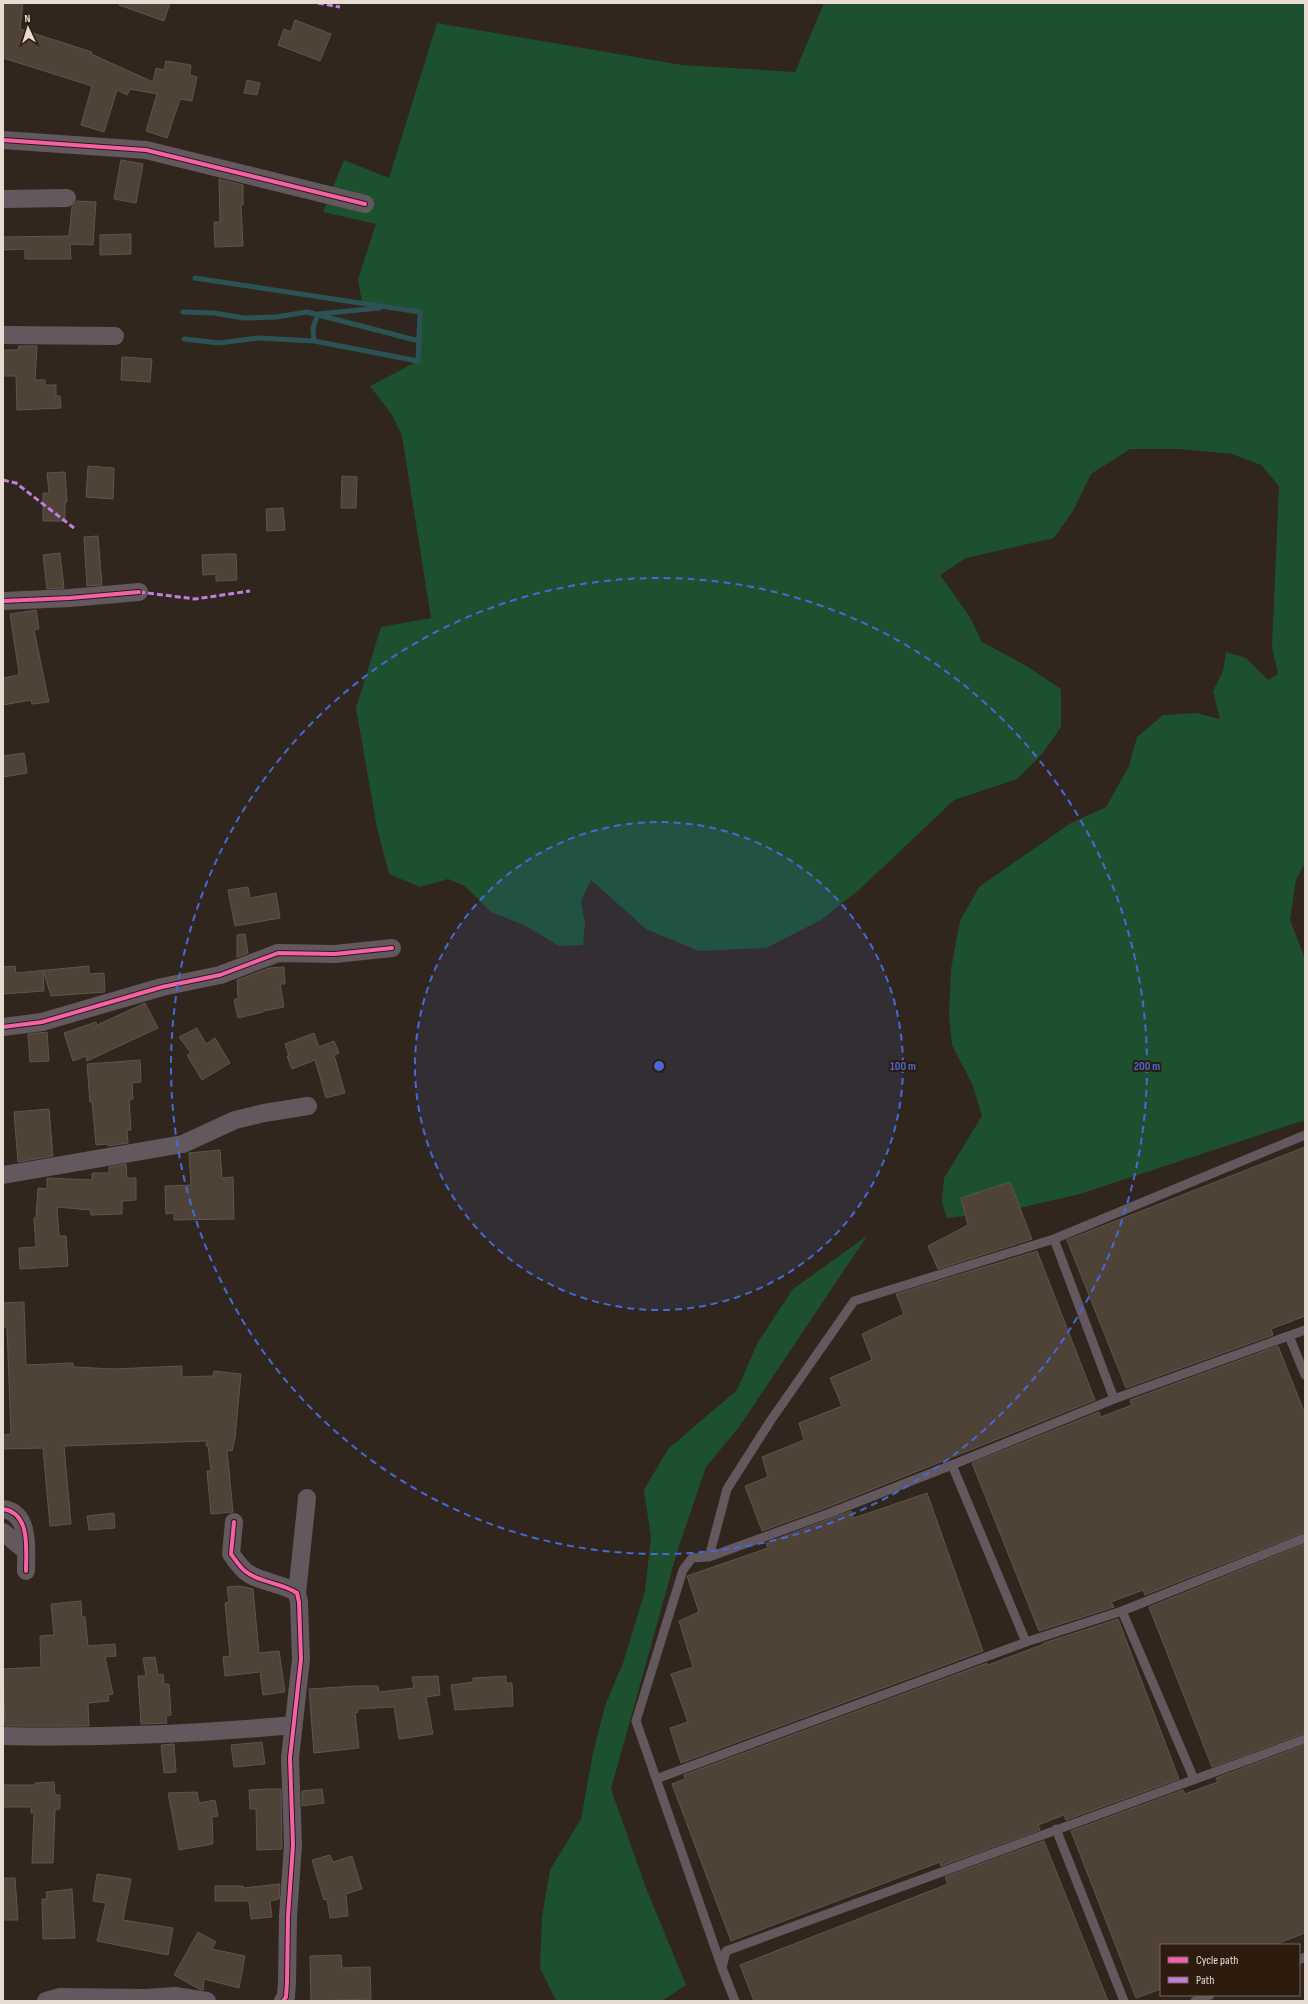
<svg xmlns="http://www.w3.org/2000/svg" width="1308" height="2004" font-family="'Sofia Sans Condensed',sans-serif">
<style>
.green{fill:#1c502e}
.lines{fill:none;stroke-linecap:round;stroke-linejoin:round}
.stream{stroke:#2b5356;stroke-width:5}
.building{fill:#4f4338;stroke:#5e554e}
.service{stroke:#63585e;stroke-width:9}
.minor{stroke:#63585e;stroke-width:18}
.quiet{stroke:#c07fdc;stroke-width:3;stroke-dasharray:6 3;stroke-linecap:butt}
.cycleway-casing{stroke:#2d1b0e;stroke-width:6}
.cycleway{stroke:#f560ab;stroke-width:4}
.ring{fill:none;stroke:#456ad7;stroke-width:2;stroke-dasharray:7 5}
.centre{fill:#456ad7;stroke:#2d1b0e;stroke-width:2}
.ring-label{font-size:12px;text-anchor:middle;font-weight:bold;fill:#456ad7;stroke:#2d1b0e;stroke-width:4;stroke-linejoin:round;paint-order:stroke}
</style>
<rect width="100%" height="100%" fill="#30261e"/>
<!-- green -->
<path class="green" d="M824,3H1305V863L1296,880L1290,920L1305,959V1120L1080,1194L1002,1212L947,1218L942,1202L944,1178L982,1116L973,1086L952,1045L949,1016L951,969L960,921L979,887L1071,823L1106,807L1129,766L1137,737L1163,715L1196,713L1220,719L1213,691L1223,671L1226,652L1246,658L1268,680L1278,674L1272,647L1279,486L1261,465L1232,454L1180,449H1130L1091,474L1073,511L1054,538L966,558L940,575L970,617L982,642L1025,665L1061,689V727L1042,754L1017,779L954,800L860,889L821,920L766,948L699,951L646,929L591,880L581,901L585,924L583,945L559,946L526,926L491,912L465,886L448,879L420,887L389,874L377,828L356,708L381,627L431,618L402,436L392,415L370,386L418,361L420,312L362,303L358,279L376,224L323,212L344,160L389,178L437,23L682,65L795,72Z
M867,1236L739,1427L706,1467L677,1552L611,1789L646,1888L686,1985L662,2001H556L540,1968L542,1917L550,1870L581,1819L593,1753L605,1706L624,1660L645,1591L651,1537L644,1490L668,1449L737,1390L758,1342L793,1289Z"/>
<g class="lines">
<!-- stream -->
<path class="stream" d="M183,312L214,313L244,318L276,317L307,312L419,341
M184,339L219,343L258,338L314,341L418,361L420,312L195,278
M314,341L313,328L318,314L380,308"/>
</g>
<!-- building -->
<path class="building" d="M3,3H23L20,29L92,52L91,54L153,82L156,68L164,70L166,61L191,65L190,75L197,77L192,101L180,99L167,138L146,131L157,94L130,89L127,95L117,90L104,132L81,125L92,86L3,58Z
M120,3H170L164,21L119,5Z
M295,20L331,34L320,61L278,45L284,29L291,32Z
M247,80L260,83L257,95L244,93Z
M121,160L143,164L136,203L114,199Z
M219,179L243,185V205H241L243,246L215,247L214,222H220Z
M77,201L96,202L93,245L70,244L71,259H25V249L3,250V237L69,236L72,207Z
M131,234V254L100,255V235Z
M19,346H37L35,380H45V385H56V396H60L61,408L17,410L16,376H3V350H18Z
M122,357L152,359L150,382L121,380Z
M88,466L114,468L113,499L86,497Z
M65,472L67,502H65V521H43V493H49L47,473Z
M342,476L357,477L356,508H341Z
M283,508L285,530L267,531L266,509Z
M98,536L102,585L87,586L84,537Z
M60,553L64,588L47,589L43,555Z
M226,554H236L237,580L216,581V574L203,575L202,555Z
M36,610L39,629L34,630L49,702L32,704L31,700L3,705V678L18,675L19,673L10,614Z
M24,753L27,773L3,777V756Z
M248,887L250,898L276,893L280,918L235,926L228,890Z
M245,934L248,953L237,957V935Z
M15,966L16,973L89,966V974L104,973L105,992L51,996L43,970L44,991L3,994V967Z
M284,967L285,984H280L284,1007L263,1011V1012L238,1018L234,1000L238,998L237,980L269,968Z
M145,1003L158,1028L87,1061L86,1056L73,1061L64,1033L96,1022L97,1025Z
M197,1028L206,1044L215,1038L230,1063L202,1080L187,1055L191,1053L179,1037Z
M47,1032L49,1061L30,1062L28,1034Z
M314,1033L319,1047L334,1041L339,1053L334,1055L345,1093L326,1098L315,1060L292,1069L287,1056H289L285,1044Z
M140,1060L141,1082L132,1083L133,1099L129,1100L131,1130H127L128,1143L108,1146V1144L96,1145L92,1102H90L87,1064Z
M49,1109L53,1156L18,1162L14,1112Z
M1305,1147V1316L1271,1329L1273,1335L1126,1388L1067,1240Z
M220,1150L222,1178L233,1177L234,1219L174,1220V1213L166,1214L165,1186L191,1185L189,1153Z
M126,1164L127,1178H136V1200L122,1201V1214L91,1215L90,1210L57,1207L59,1236H66L68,1266L20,1269L19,1248L36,1247L34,1218L36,1217L38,1188L47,1189V1178L92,1180V1173H109V1167Z
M1010,1182L1032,1239L938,1269L928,1246L968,1225L961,1198Z
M1037,1251L1095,1400L828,1507L762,1531L745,1486L768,1477L762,1457L804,1440L799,1423L842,1406L830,1378L872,1360L862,1334L904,1314L896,1294Z
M24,1302L26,1365L73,1363V1367L114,1369L182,1366V1377L213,1376L214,1371L241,1374L235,1438L232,1451L227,1450L233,1512L211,1514L207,1471H211L208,1446H206L207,1441L64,1446L71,1524L50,1526L43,1448L3,1449V1435L11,1434L7,1327H3V1303Z
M1278,1346L1305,1414V1532L1145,1595L1143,1590L1111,1602L1114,1607L1039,1631L972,1463L1099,1412L1101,1417L1132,1405L1130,1400Z
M927,1493L983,1651L681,1763L670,1728L688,1722L671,1674L693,1667L679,1621L699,1612L687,1576L768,1548L766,1543L851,1511L854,1518Z
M114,1513L115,1528L89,1530L87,1516Z
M1305,1544V1733L1212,1767L1149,1607Z
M240,1586L253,1589L259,1653L279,1651L285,1692L263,1695L260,1672L225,1676L223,1657L230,1656L225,1603L229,1602L227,1587Z
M81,1601L82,1617H85L88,1646L115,1644L116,1656L105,1657L113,1694L108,1695L109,1701L88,1703L89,1726H5L3,1669L41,1667L40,1636L54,1635L51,1604Z
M1118,1619L1179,1779L1066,1820L1064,1815L1038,1825L1040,1830L941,1866L940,1862L731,1941L672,1784L685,1779L684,1775L987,1663L988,1665L1044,1644V1643Z
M155,1657L158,1675L163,1674L164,1684H169L171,1715L166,1716L167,1723L141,1724L138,1676H146L143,1658Z
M438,1676L440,1695L426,1697L433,1734L399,1739L394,1707L358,1709V1712L355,1713L359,1748L314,1753L309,1689L356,1686H378L379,1692L414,1688L412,1677Z
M506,1676V1683H512L513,1706L455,1710L451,1685L473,1682V1678Z
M262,1742L265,1764L234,1767L231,1745Z
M174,1744L176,1772L164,1773L161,1745Z
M1305,1745V1933L1274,1945H1161V1989L1136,1998L1071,1831L1183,1790L1185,1794L1218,1782L1216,1778Z
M54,1782L55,1795H60V1809L55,1810L53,1863H32L34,1813H31V1807H3V1785H35V1783Z
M266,1789H281L282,1849L257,1850L256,1809H250L249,1790Z
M322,1789L324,1803L302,1806V1791Z
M197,1792L199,1803L215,1800L218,1816L212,1817L213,1844L179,1850L168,1793Z
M1044,1841L1108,2001H754L740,1965L948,1884L945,1877Z
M330,1855L333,1862L352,1856L362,1889L346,1894L348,1916L330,1918L327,1899L324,1900L312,1860Z
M97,1874L131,1879L123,1920L173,1928L168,1955L97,1941L106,1903L93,1901Z
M3,1878H15L18,1920H3Z
M280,1884L279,1899L270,1901L272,1917L251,1919L249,1901H215V1886H243V1888Z
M72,1889L75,1938L43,1939L42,1899H47L46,1892Z
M198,1932L216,1942L212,1949L245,1956L239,1988L204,1979L203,1990L199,1989L174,1975Z
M341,1955L342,1968L370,1967L371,1999L311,2001L310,1956Z"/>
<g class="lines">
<!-- service -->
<path class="service" d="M1305,1330L1114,1399L952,1465L1026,1642L1122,1611L1305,1538
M1289,1336L1305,1375
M1114,1399L1054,1239L1305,1135
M709,1557L830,1513L952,1465
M1122,1611L1194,1779
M656,1779L1026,1642
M1056,1829L1124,2001
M1299,1960L1305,1957
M722,1968L636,1721L683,1570L692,1558L709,1557L727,1489L771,1420L854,1301L1054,1239
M735,2001L722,1968L726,1951L1305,1739
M1195,2001L1210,1995"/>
<!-- minor -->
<path class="minor" d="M3,140L146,150L365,204
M3,199L67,198
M3,335L115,336
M3,601L70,598L139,592
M3,1027L42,1022L162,987L220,975L278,953L335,954L392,948
M3,1175L183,1144L235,1120L264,1113L308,1106
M3,1509C31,1513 26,1550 26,1571
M234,1522L231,1554C235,1559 239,1566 245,1571C259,1583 281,1582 297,1593L299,1602L301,1659L290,1758L293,1845L288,1916L287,1982L286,1997L283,2001
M3,1532L26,1551
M297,1593L307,1498
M3,1736C100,1738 197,1734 293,1725
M46,2001L60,1997L146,1998L175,1996L207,2001"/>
<!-- quiet -->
<path class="quiet" d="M318,3L340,7
M3,480L16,483L74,528
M139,592L195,599L250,591"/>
<!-- cycleway casing -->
<g class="cycleway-casing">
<path id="cycleway" d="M3,140L146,150L365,204
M3,601L70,598L139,592
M3,1027L42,1022L162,987L220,975L278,953L335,954L392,948
M3,1509C31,1513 26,1550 26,1571
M234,1522L231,1554C235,1559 239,1566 245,1571C259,1583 281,1582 297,1593L299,1602L301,1659L290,1758L293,1845L288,1916L287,1982L286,1997L283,2001"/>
</g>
<!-- cycleway -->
<use href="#cycleway" class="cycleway"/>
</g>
<!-- distance rings -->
<circle cx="659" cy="1066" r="244" fill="#456ad7" fill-opacity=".12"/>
<g class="ring">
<circle cx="659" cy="1066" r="244"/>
<circle cx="659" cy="1066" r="488"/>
</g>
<circle cx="659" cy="1066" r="6" class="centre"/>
<g class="ring-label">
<text x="903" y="1070">100 m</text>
<text x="1147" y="1070">200 m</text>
</g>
<!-- border -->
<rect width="1308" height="2004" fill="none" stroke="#e7dbd2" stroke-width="8"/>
<!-- legend -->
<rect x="1160" y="1944" width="140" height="52" fill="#2d1b0e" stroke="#77685c"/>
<rect x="1168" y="1957" width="20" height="6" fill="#f560ab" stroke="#77685c"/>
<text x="1196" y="1964" font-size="12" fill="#e7dbd2">Cycle path</text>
<rect x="1168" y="1977" width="20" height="6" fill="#c07fdc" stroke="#77685c"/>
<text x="1196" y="1984" font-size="12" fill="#e7dbd2">Path</text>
<!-- north arrow -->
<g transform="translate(28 28) rotate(356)" stroke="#2d1b0e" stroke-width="3" paint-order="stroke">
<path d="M0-3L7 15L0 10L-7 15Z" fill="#e7dbd2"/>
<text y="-6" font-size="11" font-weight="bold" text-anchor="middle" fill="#e7dbd2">N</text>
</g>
</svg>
